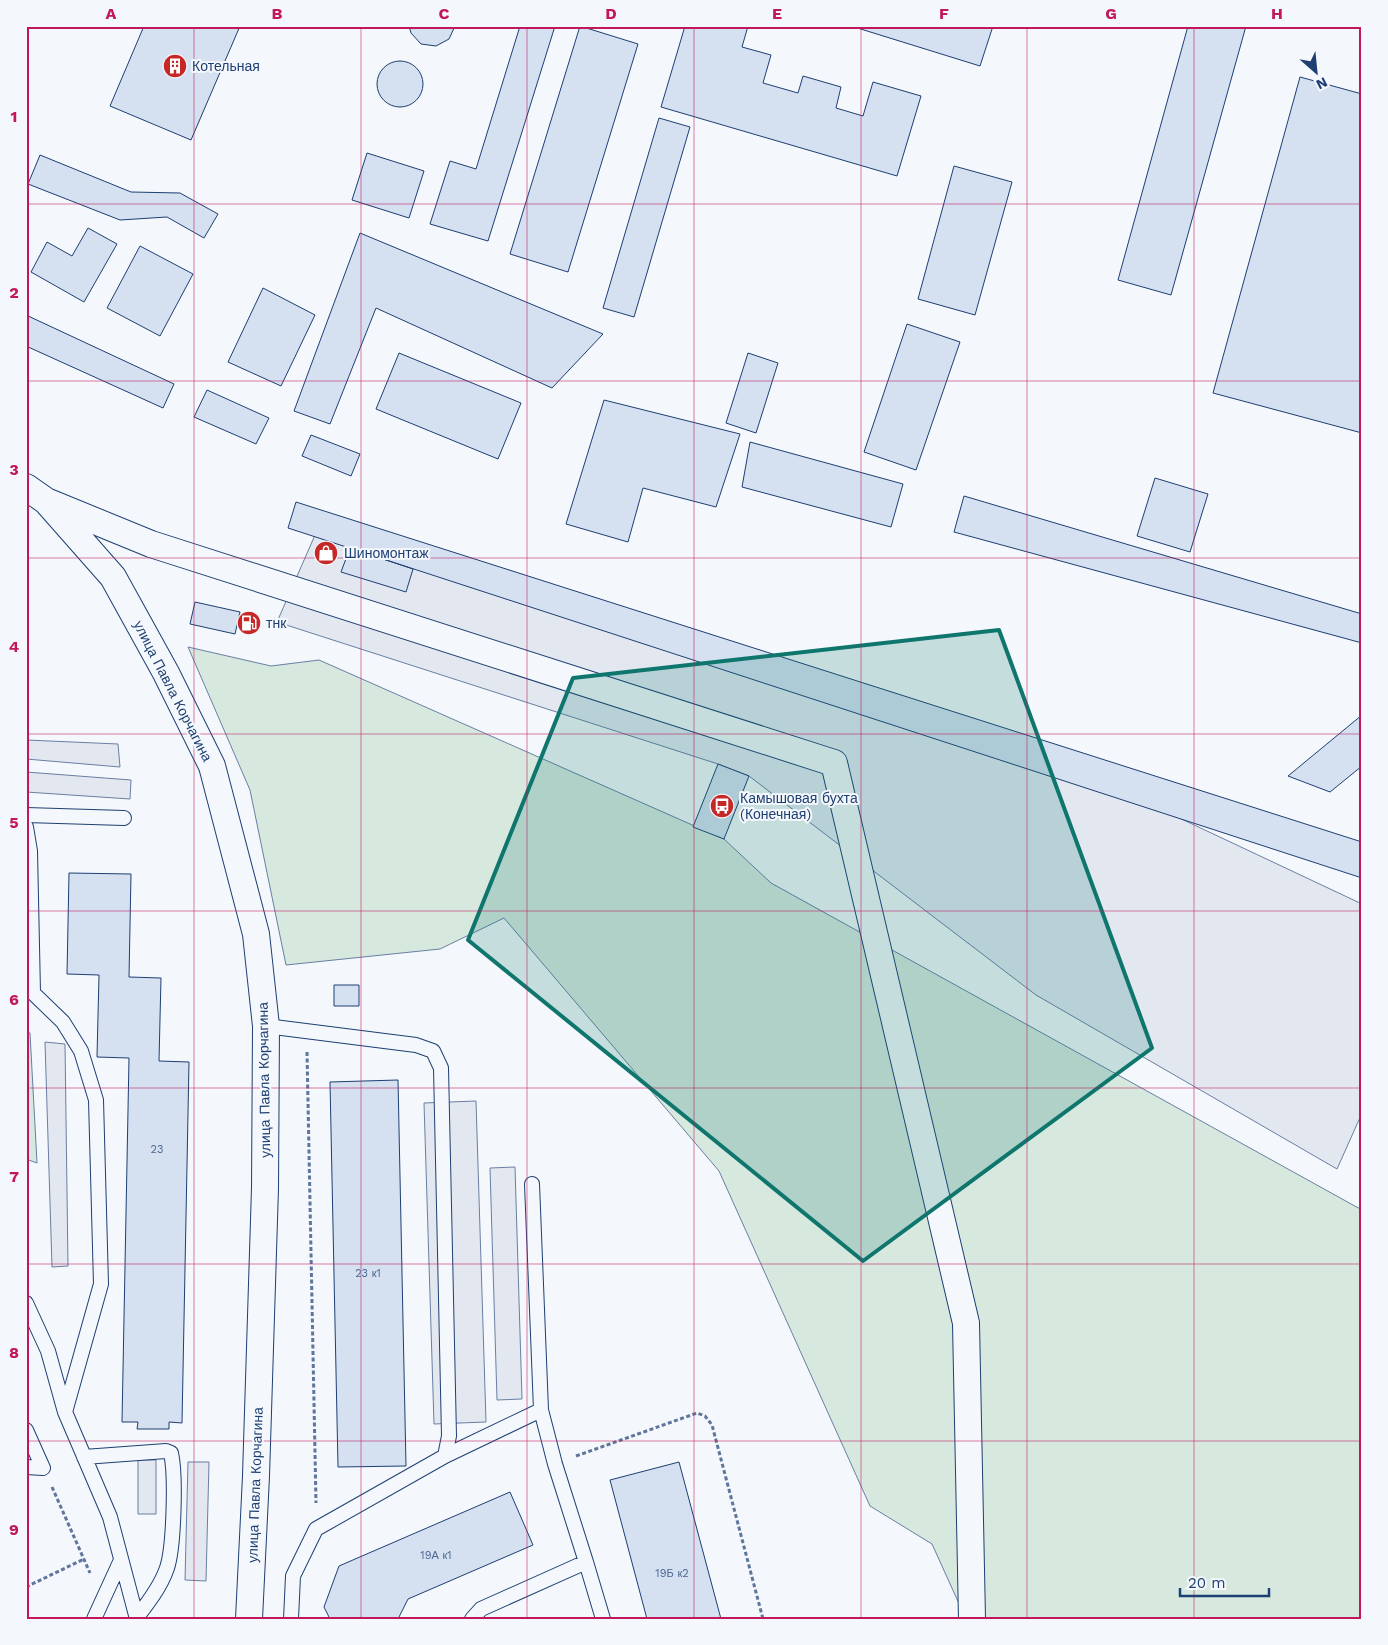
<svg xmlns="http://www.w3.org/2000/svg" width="1388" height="1645" font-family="'Work Sans',sans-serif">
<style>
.green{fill:#d7e8df;stroke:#687fa3}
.parking{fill:#e3e8f0;stroke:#687fa3}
.building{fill:#d5e0f0;stroke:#1d3f73}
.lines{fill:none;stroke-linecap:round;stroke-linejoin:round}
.lane-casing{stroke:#1d3f73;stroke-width:16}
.street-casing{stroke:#1d3f73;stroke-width:28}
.path{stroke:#5e769c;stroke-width:3;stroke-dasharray:4 2.5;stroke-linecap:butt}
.lane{stroke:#f4f7fb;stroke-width:14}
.street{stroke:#f4f7fb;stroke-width:26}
.marked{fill:#0f766e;fill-opacity:0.2;stroke:#0f766e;stroke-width:4;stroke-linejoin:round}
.grid{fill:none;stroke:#c2185b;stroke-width:1;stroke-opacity:0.55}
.labels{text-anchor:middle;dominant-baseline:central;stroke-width:4;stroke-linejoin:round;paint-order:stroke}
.number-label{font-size:11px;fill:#4b6792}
.poi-label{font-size:14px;fill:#1d3f73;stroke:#f4f7fb;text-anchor:start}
.street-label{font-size:14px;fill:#1d3f73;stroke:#f4f7fb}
.neatline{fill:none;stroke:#c2185b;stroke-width:2}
.grid-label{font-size:16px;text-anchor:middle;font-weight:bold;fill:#c2185b}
</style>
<rect width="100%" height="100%" fill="#f4f7fb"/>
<!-- green -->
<path class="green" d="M188,647L271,666L319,660L724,839L771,883L1362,1210V1619H966L932,1544L870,1506L719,1171L504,918L440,949L286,965L250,790Z
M26,1031L30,1033L37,1163L26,1159Z"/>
<!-- parking -->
<path class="parking" d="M322,519L1173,815L1362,904V1113L1337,1169L1036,995L749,776L718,764L277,622Z
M26,740L118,744L120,767L26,759Z
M26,772L131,780L130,799L26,792Z
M45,1042L65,1044L68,1266L52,1267Z
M476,1101L486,1422L434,1424L424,1103Z
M515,1167L522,1399L497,1400L490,1168Z
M138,1460H156V1514H138Z
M188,1462H209L206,1581L185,1580Z"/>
<!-- building -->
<path class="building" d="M144,26H240L191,140L110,106Z
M409,26H455L449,39L436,46L421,44L411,33Z
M520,26H555L488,241L430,224L450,161L476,169Z
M580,26L638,44L568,272L510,254Z
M685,26H748L742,47L771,55L763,83L798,93L803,76L841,87L836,108L863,116L873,82L921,96L897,176L661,107Z
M851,26H993L980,66Z
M1188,26H1246L1171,295L1118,280Z
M377 84a23 23 0 1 1 46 0a23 23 0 1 1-46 0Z
M1300,77L1362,94V433L1213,393Z
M659,118L690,127L634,317L603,308Z
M367,153L424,171L409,218L352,200Z
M40,155L131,192L180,193L218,214L204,238L167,217L120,220L28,184Z
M954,166L1012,182L975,315L918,299Z
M88,228L117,244L84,302L31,272L47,242L72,256Z
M360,233L603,334L552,388L376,308L330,424L294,411Z
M140,246L193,274L160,336L107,308Z
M263,288L315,315L281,386L228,362Z
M26,315L174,384L163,408L26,346Z
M907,324L960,342L916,470L864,452Z
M399,353L521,403L498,459L376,409Z
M748,353L778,363L756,433L726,423Z
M207,390L269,418L256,444L194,417Z
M604,400L740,434L716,507L643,488L628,542L566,524Z
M311,435L360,454L351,476L302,456Z
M750,442L903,484L891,527L742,487Z
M1155,478L1208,494L1190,552L1137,536Z
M964,496L1362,614V643L954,532Z
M296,502L1362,842V878L288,528Z
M350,548L413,569L406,592L341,572Z
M195,602L240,612L235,634L190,624Z
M1362,715V766L1330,792L1288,776Z
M718,764L749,776L724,839L693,827Z
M69,873L131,874L129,977L161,978L159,1061L189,1062L182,1423L169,1422V1429H137L138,1422H122L129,1058L97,1057L99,975L67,974Z
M334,985H359V1006H334Z
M398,1080L406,1466L338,1467L330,1082Z
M679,1462L721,1619H647L610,1480Z
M510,1492L533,1545L408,1599L398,1619H330L324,1607L339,1566Z"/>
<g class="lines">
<!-- lane casing -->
<g class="lane-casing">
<path id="lane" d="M26,815L124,818
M26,827L30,851L33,993L63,1022L81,1051L96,1100L101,1284L65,1412
M266,1026L416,1045L433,1051L441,1068L449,1436L445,1456
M532,1184L541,1410
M26,1303L48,1351L65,1412L110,1517L137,1619
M26,1430L43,1468L26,1467
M84,1457L166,1451L171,1453C176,1475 174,1547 167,1568C161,1586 148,1603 137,1617
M94,1619L121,1560
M291,1619L293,1576L316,1529L445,1456L541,1410L555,1464L586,1562
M472,1619L481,1609L586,1562L603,1619"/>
</g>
<!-- street casing -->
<g class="street-casing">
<path id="street" d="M26,487L46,501L113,577L166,673L212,766L256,934L266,1026L265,1188L256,1476L249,1619
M46,501L151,544L834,763L966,1323L972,1619"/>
</g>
<!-- path -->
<path class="path" d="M307,1052L316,1503
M576,1456L697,1413L705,1416L712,1425L763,1619
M52,1487L90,1573
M26,1587L84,1559"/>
<!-- lane -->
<use href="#lane" class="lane"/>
<!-- street -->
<use href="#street" class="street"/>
</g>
<!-- marked area -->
<path class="marked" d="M999,630L1152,1048L863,1261L468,940L573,678Z"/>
<!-- grid -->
<path class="grid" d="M194,26V1619M361,26V1619M527,26V1619M694,26V1619M861,26V1619M1027,26V1619M1194,26V1619M26,204H1362M26,381H1362M26,558H1362M26,734H1362M26,911H1362M26,1088H1362M26,1264H1362M26,1441H1362"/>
<!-- icons -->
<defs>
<g id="building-disc" transform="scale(1.25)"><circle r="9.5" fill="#c62828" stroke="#f4f7fb"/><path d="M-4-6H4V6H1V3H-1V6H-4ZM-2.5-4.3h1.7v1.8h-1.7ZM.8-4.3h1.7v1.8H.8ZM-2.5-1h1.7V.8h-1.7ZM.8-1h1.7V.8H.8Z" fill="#fff"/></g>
<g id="shop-disc" transform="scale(1.25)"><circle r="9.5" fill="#c62828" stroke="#f4f7fb"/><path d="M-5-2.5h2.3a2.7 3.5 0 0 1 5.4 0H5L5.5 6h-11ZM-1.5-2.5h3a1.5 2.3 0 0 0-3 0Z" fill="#fff"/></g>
<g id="fuel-disc" transform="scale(1.25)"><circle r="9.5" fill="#c62828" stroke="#f4f7fb"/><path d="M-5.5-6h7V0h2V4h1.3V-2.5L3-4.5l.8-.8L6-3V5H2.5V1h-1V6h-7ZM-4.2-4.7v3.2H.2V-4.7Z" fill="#fff"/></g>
<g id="bus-disc" transform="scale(1.25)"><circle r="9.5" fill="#c62828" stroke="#f4f7fb"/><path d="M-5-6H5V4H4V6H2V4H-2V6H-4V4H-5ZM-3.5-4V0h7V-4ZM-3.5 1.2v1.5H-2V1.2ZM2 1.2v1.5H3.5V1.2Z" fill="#fff"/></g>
</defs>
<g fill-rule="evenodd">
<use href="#building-disc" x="175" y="66"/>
<use href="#shop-disc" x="326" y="553"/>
<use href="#fuel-disc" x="249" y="623"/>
<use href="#bus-disc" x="722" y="806"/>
</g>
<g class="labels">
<!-- number labels -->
<g class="number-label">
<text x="157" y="1149">23</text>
<text x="368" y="1273">23 к1</text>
<text x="436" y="1555">19А к1</text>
<text x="672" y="1573">19Б к2</text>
</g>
<!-- poi labels -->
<g class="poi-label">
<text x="192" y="66">Котельная</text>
<text x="344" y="553">Шиномонтаж</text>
<text x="266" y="623">тнк</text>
<text x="740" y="798">Камышовая бухта<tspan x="740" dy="16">(Конечная)</tspan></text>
</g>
<!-- street labels -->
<g class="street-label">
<text transform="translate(173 691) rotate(63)">улица Павла Корчагина</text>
<text transform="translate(264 1080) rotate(-91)">улица Павла Корчагина</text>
<text transform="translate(255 1485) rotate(-88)">улица Павла Корчагина</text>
</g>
</g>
<!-- border -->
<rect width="1388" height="1645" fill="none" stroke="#f4f7fb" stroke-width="55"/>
<!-- north arrow -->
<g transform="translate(1316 72) rotate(153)" stroke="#f4f7fb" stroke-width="4" paint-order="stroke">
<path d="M0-4L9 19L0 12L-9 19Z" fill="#1d3f73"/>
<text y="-8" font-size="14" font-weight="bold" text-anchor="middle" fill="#1d3f73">N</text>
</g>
<!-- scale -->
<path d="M1180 1588v8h89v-8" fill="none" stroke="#1d3f73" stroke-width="2.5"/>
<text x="1188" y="1588" font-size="15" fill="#1d3f73" stroke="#f4f7fb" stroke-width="4" paint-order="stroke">20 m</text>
<rect x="28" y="28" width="1332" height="1590" class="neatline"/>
<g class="grid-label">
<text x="111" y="19">A</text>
<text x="277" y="19">B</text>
<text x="444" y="19">C</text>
<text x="611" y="19">D</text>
<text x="777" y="19">E</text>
<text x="944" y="19">F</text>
<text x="1111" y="19">G</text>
<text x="1277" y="19">H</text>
<text x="14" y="122">1</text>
<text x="14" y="298">2</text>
<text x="14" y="475">3</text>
<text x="14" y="652">4</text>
<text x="14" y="828">5</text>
<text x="14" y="1005">6</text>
<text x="14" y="1182">7</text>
<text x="14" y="1358">8</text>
<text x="14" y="1535">9</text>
</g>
</svg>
